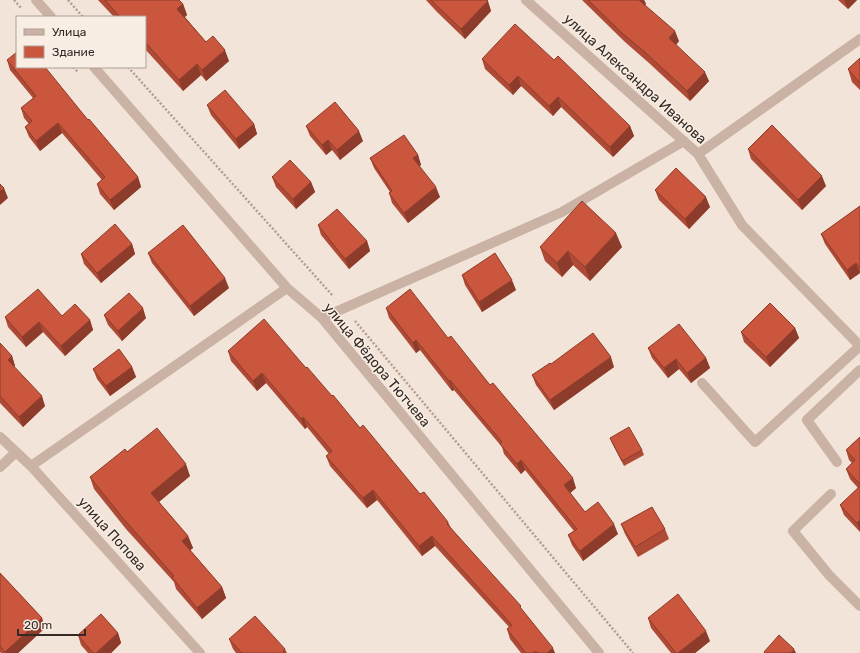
<svg xmlns="http://www.w3.org/2000/svg" width="860" height="653" font-family="Rubik,sans-serif">
<style>
.lines{fill:none;stroke-linecap:round;stroke-linejoin:round}
.path{stroke:#b69c8e;stroke-width:2.5;stroke-dasharray:2 2;stroke-linecap:butt}
.minor{stroke:#cab2a4;stroke-width:10}
.wall{fill:#ae4a35}
.shaded-wall{fill:#8d3c2b}
.building{fill:#ca563e;stroke:#8d3c2b}
.labels{text-anchor:middle;dominant-baseline:central;stroke-width:3;stroke-linejoin:round;paint-order:stroke}
.street-label{font-size:14px;fill:#352926;stroke:#f9eee4}
</style>
<rect width="100%" height="100%" fill="#f2e4d8"/>
<g class="lines">
<!-- path -->
<path class="path" d="M14,0L21,8
M68,0L83,17
M73,67L78,72
M128,67L333,296
M355,321L633,653"/>
<!-- minor -->
<path class="minor" d="M36,0L51,17
M526,0L698,154L742,225L860,346
M94,67L287,288L322,318L599,653
M698,154L860,39
M322,318L562,212L684,141
M702,383L755,442L860,346
M0,437L31,466L200,653
M837,462L807,420L860,370
M31,466L287,288
M0,467L16,452
M831,494L793,531L829,575L860,606"/>
</g>
<!-- wall -->
<path class="wall" d="M98,0H179L183,4L187,15L185,17L206,42L229,61L206,81L201,75L183,91L145,49V17H114Z
M426,0H487L491,11L465,39L437,12Z
M582,0H644L646,4L645,5L679,41L676,45L709,81L690,101L649,63L625,42Z
M838,0H857L848,9Z
M860,58V90L852,82L848,69Z
M482,59L554,60L630,126L634,136L613,157L561,107L553,116L521,86L513,95L485,69Z
M7,60L88,120L138,177L141,187L114,210L100,194L97,184L102,180L62,133L40,151L29,137L25,127L29,124L24,118L21,108L33,98L10,70Z
M207,105L254,124L257,134L239,149L211,115Z
M306,126L363,141L340,160L332,150L326,155L310,136Z
M748,149L826,186L802,210L751,159Z
M418,155L421,165L419,166L440,197L408,223L392,203L389,193L390,192L374,168L370,158Z
M272,177L311,182L315,192L296,209L276,187Z
M655,190L710,207L689,229L659,200Z
M860,206V273L850,280L825,244L821,234Z
M318,225L367,241L370,251L349,269L321,235Z
M132,244L135,254L101,283L84,264L81,254Z
M540,247H622L590,281L573,265L562,277L545,261Z
M148,253L229,288L194,316L152,263Z
M462,275L516,290L482,312L465,285Z
M386,308L448,338L490,385L576,488L570,493L585,512L618,534L583,561L572,545L568,535L574,531L525,470L521,474L504,454L502,447L454,390L452,391L420,350L416,353L389,318Z
M104,315L146,318L122,341L108,325Z
M5,317L90,320L93,330L65,356L43,332L26,347L8,327Z
M795,328L799,338L770,367L744,342L741,332Z
M0,343L12,356L15,366L14,367L45,406L23,427L0,403Z
M648,348L706,358L710,368L691,383L679,369L668,378L652,358Z
M228,351L306,368L420,494L448,522L451,528L522,610L555,653H521L510,639L507,629L509,627L435,546L422,556L377,500L367,508L330,466L326,456L329,454L307,427L305,429L266,383L257,391L231,361Z
M551,364L614,367L554,410L536,385L532,375Z
M132,367L136,377L110,396L97,379L93,369Z
M860,437V532L844,515L840,505L858,488L850,479L846,469L852,463L849,460L846,450Z
M610,438L642,450L644,455L624,466L612,443Z
M127,452L190,476L159,502L188,536L193,548L190,550L222,587L226,598L202,619L176,589L174,582L126,529L94,489L90,477Z
M621,524L665,529L669,539L638,557L625,534Z
M0,573L42,618L45,628L18,653H1L0,652Z
M648,618L710,641L695,653H671L651,628Z
M118,633L121,643L111,653H88L81,645L78,635Z
M229,639L285,649L287,653H236L233,649Z"/>
<!-- shaded-wall -->
<path class="shaded-wall" d="M638,0H644L646,4L641,9Z
M844,0H857L848,9Z
M488,1L491,11L465,39L461,29Z
M183,4L187,15L181,20L177,9Z
M675,31L679,41L673,48L669,38Z
M225,50L229,61L206,81L202,70Z
M197,64L201,75L183,91L179,80Z
M705,72L709,81L690,101L687,91Z
M518,76L521,86L513,95L509,85Z
M558,97L561,107L553,116L549,106Z
M58,123L62,133L40,151L36,141Z
M254,124L257,134L239,149L236,139Z
M630,126L634,136L613,157L610,147Z
M359,131L363,141L340,160L337,150Z
M328,140L332,150L326,155L322,145Z
M418,155L421,165L417,168L413,158Z
M822,176L826,186L802,210L798,200Z
M138,177L141,187L114,210L110,200Z
M311,182L315,192L296,209L293,199Z
M436,187L440,197L408,223L404,213Z
M4,188L8,198L0,205V192Z
M706,197L710,207L689,229L685,219Z
M616,233L622,247L590,281L585,267Z
M367,241L370,251L349,269L345,259Z
M132,244L135,254L101,283L97,273Z
M568,251L573,265L562,277L557,263Z
M856,263L860,273L850,280L847,270Z
M225,278L229,288L194,316L190,306Z
M512,280L516,290L482,312L479,302Z
M143,308L146,318L122,341L118,331Z
M90,320L93,330L65,356L61,346Z
M39,322L43,332L26,347L22,337Z
M795,328L799,338L770,367L766,357Z
M416,340L420,350L416,353L413,343Z
M12,356L15,366L11,370L8,360Z
M611,357L614,367L554,410L550,400Z
M706,358L710,368L691,383L687,373Z
M676,359L679,369L668,378L664,368Z
M132,367L136,377L110,396L106,386Z
M262,373L266,383L257,391L253,381Z
M450,380L454,390L452,391L449,381Z
M42,396L45,406L23,427L19,417Z
M303,417L307,427L305,429L301,419Z
M521,460L525,470L521,474L517,464Z
M186,464L190,476L155,505L151,493Z
M573,478L576,488L568,495L564,485Z
M373,490L377,500L367,508L363,498Z
M860,520V531L857,523Z
M614,524L618,534L583,561L580,551Z
M188,536L193,548L187,553L182,541Z
M432,536L435,546L422,556L419,546Z
M222,587L226,598L202,619L197,608Z
M42,618L45,628L18,653H6L5,652Z
M706,631L710,641L695,653H678Z
M118,633L121,643L111,653H96Z
M553,648L555,653H547Z
M794,649L796,653H791Z"/>
<!-- building -->
<path class="building" d="M105,0H179L183,4L177,9L206,42L213,36L225,50L202,70L197,64L179,80L145,42V17H120Z
M431,0H487L488,1L461,29Z
M588,0H639L675,31L669,38L705,72L687,91L646,53L622,33Z
M515,24L554,60L558,56L630,126L610,147L558,97L549,106L518,76L509,85L482,59Z
M17,52V67H45L88,120L89,119L138,177L110,200L97,184L105,177L58,123L36,141L25,127L32,121L21,108L36,96L7,60Z
M860,58V83L848,69Z
M225,90L254,124L236,139L207,105Z
M335,102L359,131L337,150L328,140L322,145L306,126Z
M772,125L822,176L798,200L748,149Z
M404,135L418,155L413,158L436,187L404,213L389,193L392,191L370,158Z
M290,160L311,182L293,199L272,177Z
M676,168L706,197L685,219L655,190Z
M0,184L4,188L0,192Z
M582,201L616,233L585,267L568,251L557,263L540,247Z
M860,206V267L856,263L847,270L821,234Z
M337,209L367,241L345,259L318,225Z
M115,224L132,244L97,273L81,254Z
M183,225L225,278L190,306L148,253Z
M495,253L512,280L479,302L462,275Z
M38,289L62,316L75,304L90,320L61,346L39,322L22,337L5,317Z
M410,289L448,338L451,336L490,385L493,383L573,478L564,485L585,512L598,502L614,524L580,551L568,535L577,529L521,460L517,464L500,444L502,442L450,380L449,381L416,340L413,343L386,308Z
M129,293L143,308L118,331L104,315Z
M770,303L795,328L766,357L741,332Z
M264,319L306,368L307,367L332,396L333,395L360,428L363,425L420,494L424,492L448,522L447,524L521,606L520,607L553,648L547,653H538L536,651L533,653H526L507,629L512,625L432,536L419,546L373,490L363,498L326,456L332,451L303,417L301,419L262,373L253,381L228,351Z
M679,324L706,358L687,373L676,359L664,368L648,348Z
M593,333L611,357L550,400L532,375L550,363L551,364Z
M0,343L12,356L8,360L42,396L19,417L0,396Z
M119,349L132,367L106,386L93,369Z
M629,427L642,450L622,461L610,438Z
M157,428L186,464L151,493L188,536L182,541L222,587L197,608L172,577L174,576L122,517L90,477L125,449L127,452Z
M860,437V484L846,469L855,460L846,450Z
M860,486V520L857,523L840,505Z
M652,507L665,529L635,547L621,524Z
M0,573L42,618L5,652L0,646Z
M678,594L706,631L678,653H676L648,618Z
M101,614L118,633L96,653H93L78,635Z
M255,616L285,649L283,651L285,653H242L229,639Z
M779,635L794,649L791,653H765L764,652Z"/>
<g class="labels">
<!-- street labels -->
<g class="street-label">
<text transform="translate(635 79) rotate(42)">улица Александра Иванова</text>
<text transform="translate(377 365) rotate(50)">улица Фёдора Тютчева</text>
<text transform="translate(112 534) rotate(48)">улица Попова</text>
</g>
</g>
<!-- legend -->
<rect x="16" y="16" width="130" height="52" fill="#f9eee4" stroke="#ab9f98"/>
<rect x="24" y="29" width="20" height="6" fill="#cab2a4" stroke="#ab9f98"/>
<text x="52" y="36" font-size="12" fill="#352926">Улица</text>
<rect x="24" y="46" width="20" height="12" fill="#ca563e" stroke="#ab9f98"/>
<text x="52" y="56" font-size="12" fill="#352926">Здание</text>
<!-- scale -->
<path d="M18 629v6h67v-6" fill="none" stroke="#352926" stroke-width="2"/>
<text x="24" y="629" font-size="12" fill="#352926" stroke="#f9eee4" stroke-width="3" paint-order="stroke">20 m</text>
</svg>
